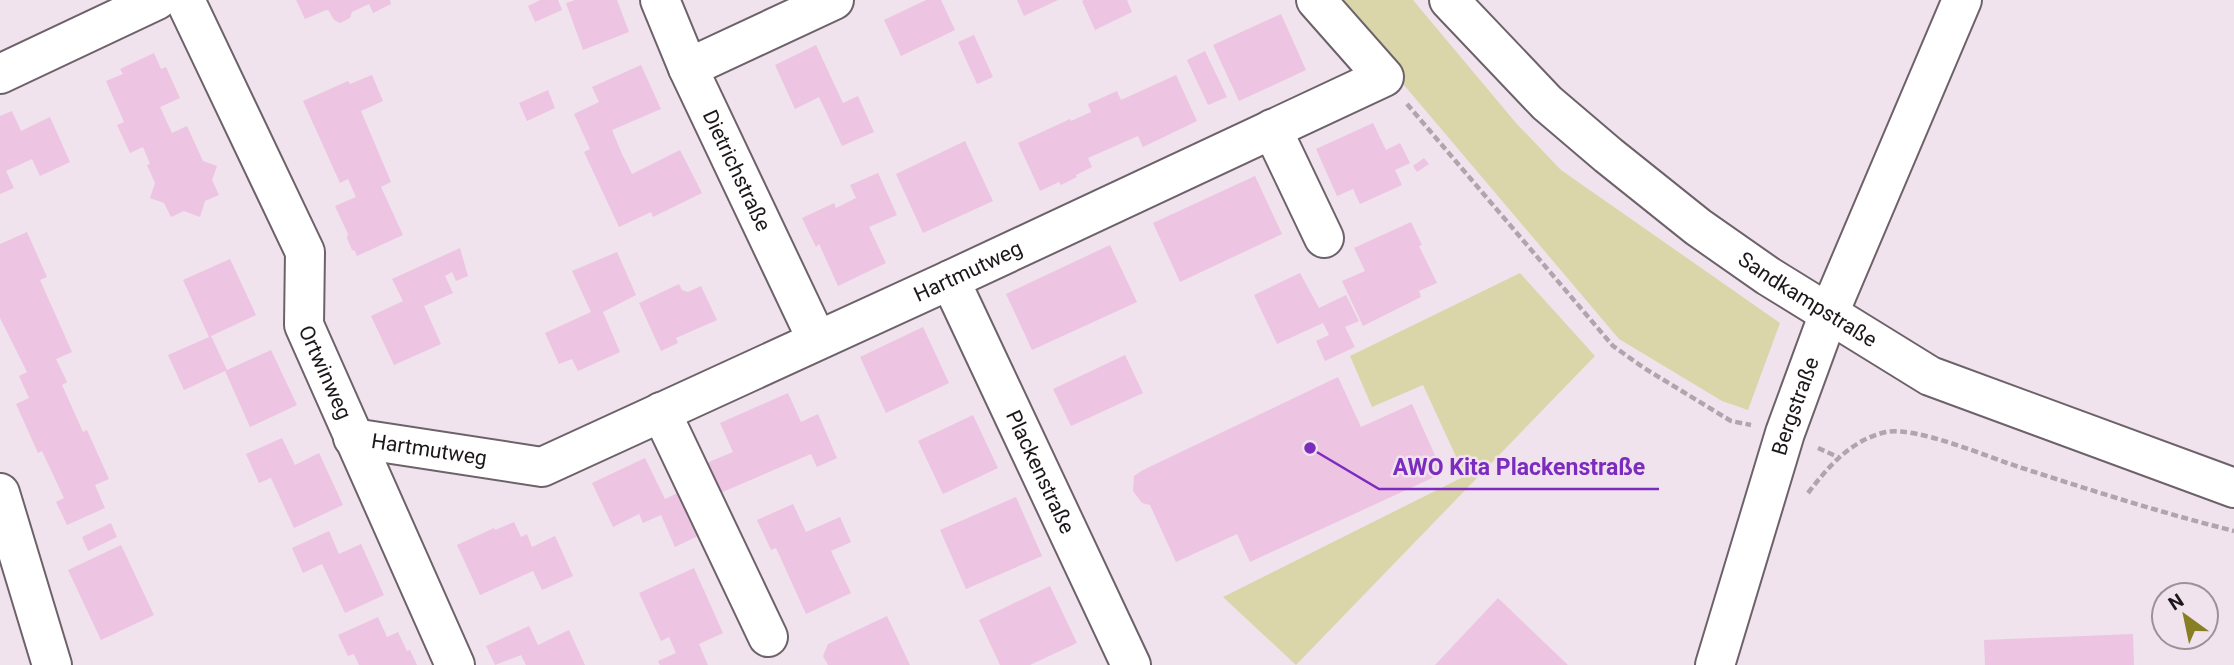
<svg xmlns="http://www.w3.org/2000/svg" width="2234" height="665" font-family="Roboto,sans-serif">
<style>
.green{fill:#dbd6a9}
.building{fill:#edc4e2}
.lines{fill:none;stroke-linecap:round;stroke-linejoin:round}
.minor-casing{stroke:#6d626a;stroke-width:42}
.path{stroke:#b0a5ad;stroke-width:4.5;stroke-dasharray:7 3.5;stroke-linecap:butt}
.minor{stroke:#fff;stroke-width:38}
.labels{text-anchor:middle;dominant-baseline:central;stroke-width:5;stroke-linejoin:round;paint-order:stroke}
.street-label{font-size:21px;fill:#1c171b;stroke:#f0e3ed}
.leader{fill:none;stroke:#7b2cbf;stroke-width:2.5}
.callout-dot{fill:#7b2cbf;stroke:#f0e3ed;stroke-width:2.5}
.callout-label{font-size:23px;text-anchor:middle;font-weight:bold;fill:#7b2cbf;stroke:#f0e3ed;stroke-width:5;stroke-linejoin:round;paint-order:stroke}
</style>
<rect width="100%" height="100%" fill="#f0e3ed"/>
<!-- green -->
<path class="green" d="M1332,0H1413L1516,123L1561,170L1780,323L1748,410L1722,401L1619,339Z
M1520,273L1595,356L1296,665L1223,597L1465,476L1423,385L1372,407L1350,356Z"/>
<!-- building -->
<path class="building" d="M296,0H390L391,4L373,13L369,4L352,12L350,18L340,23L334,20L329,11L326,10L305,19Z
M540,0H558L562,10L535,22L528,6Z
M575,0H617L629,32L583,50L566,3Z
M926,0H941L955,30L901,56L884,20Z
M1017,0H1058L1024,16Z
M1084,0H1127L1132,12L1095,30L1082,1Z
M1281,14L1306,70L1239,101L1213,45Z
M974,35L993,77L977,84L958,42Z
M816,45L843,103L858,96L874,132L842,146L819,97L795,109L775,65Z
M1205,51L1227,97L1208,105L1187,60Z
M154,53L161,69L166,67L180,98L160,107L172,133L187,126L203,161L217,166L212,180L219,195L205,201L200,217L184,211L171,217L164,203L150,198L155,183L147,165L150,164L143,147L130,153L117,125L124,122L106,81L123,74L120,69Z
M641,65L661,109L612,130L622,154L632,174L680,150L702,193L653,217L651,212L619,227L584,152L590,149L574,114L599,102L592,87Z
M372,75L383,101L361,111L391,182L381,187L403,235L357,256L355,251L352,250L347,238L348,234L335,206L356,197L348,179L340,183L303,101L348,81L350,84Z
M1176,75L1197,121L1143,147L1138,136L1088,158L1092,167L1076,175L1077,177L1061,185L1059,182L1040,191L1018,143L1070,119L1071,121L1091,112L1088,104L1117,91L1121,100Z
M548,90L555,108L527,121L519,103Z
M12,111L21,131L50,117L70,162L40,176L32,159L6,171L14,188L0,194V116Z
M1373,123L1386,150L1400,143L1410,163L1395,170L1402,185L1360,204L1353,189L1337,196L1316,149Z
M965,141L993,201L923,233L896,174Z
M1424,158L1429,164L1417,172L1413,166Z
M878,173L897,215L869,227L886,263L838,286L819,244L816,247L802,218L834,203L836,208L856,198L850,185Z
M1255,176L1282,234L1180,282L1153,223Z
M1411,222L1422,245L1419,246L1437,283L1419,291L1421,297L1363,326L1342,281L1365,271L1354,248Z
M27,232L47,277L40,280L72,352L56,359L67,382L62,385L83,432L87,430L109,479L95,485L105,508L67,525L56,502L64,498L42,451L38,453L16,404L29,398L19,376L27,372L0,318V244Z
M1110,245L1137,302L1032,350L1006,294Z
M460,248L468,276L456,281L452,272L445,276L453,293L424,306L441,344L394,365L371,316L403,301L392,279Z
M617,252L636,295L603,312L620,352L578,371L572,359L559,364L545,333L591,312L572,271Z
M230,259L256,315L211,336L227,370L271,350L297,405L250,427L225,371L184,390L168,355L209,337L183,280Z
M1300,273L1319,308L1346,295L1359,321L1345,327L1355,347L1325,361L1316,341L1329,335L1323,323L1277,344L1254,295Z
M679,284L682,290L688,292L701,286L717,320L676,338L678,343L661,351L639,303Z
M923,327L949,383L886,413L860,357Z
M1125,355L1143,393L1071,426L1053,389Z
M1338,377L1361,427L1412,404L1443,473L1250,562L1237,534L1176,562L1150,505L1142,503L1133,491L1134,476L1143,470Z
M788,393L801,422L818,414L837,458L817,467L811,454L718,494L704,464L733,452L720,423Z
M973,415L998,468L943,494L918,441Z
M282,438L295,465L319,453L343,505L294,528L271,478L259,483L246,454Z
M645,458L665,499L682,491L702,534L675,547L661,515L643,523L639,514L613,527L592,483Z
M1016,497L1042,556L966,589L940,530Z
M793,504L806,532L840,517L851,542L831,551L851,593L806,614L776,548L771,550L757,520Z
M514,522L521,537L527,534L532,547L555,536L573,576L542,590L533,571L480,595L457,545L494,528L495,530Z
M111,523L117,537L88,551L82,537Z
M329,531L339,554L361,544L384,595L345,613L322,564L303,573L292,548Z
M121,545L154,615L101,640L68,570Z
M694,568L723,633L699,644L708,665H660L658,661L676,653L669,637L661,641L639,593Z
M1050,586L1077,643L1030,665H1000L979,620Z
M1498,598L1546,644L1568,665H1435Z
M887,616L910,665H828L823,656L828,644Z
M378,617L387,637L398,632L407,651L410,650L417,665H359L354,654L348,656L338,635Z
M529,626L538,645L569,630L585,665H526L521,655L495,665L486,646Z
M2133,634L2134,665H1985L1984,640Z"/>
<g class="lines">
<!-- minor casing -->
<g class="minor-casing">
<g id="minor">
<path id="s1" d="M185,0L305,252L304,325L455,665"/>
<path id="s2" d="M660,0L688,68L817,340"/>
<path id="s3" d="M1449,0L1547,103L1608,155L1698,227L1768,276L1930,376L2234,488"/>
<path d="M688,68L834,0"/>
<path d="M0,74L157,0"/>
<path d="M1272,129L1324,238"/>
<path id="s4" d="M950,280L1131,665"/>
<path d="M661,412L768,637"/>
<path id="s5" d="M353,438L542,467L950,280L1384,77L1316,0"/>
<path d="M0,493L52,665"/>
<path id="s6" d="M1715,665L1785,433L1829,313L1962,0"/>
</g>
</g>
<!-- path -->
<path class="path" d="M1407,104L1613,346L1644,368L1731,421L1751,425
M1818,448L1838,457
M1808,493C1829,466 1851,440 1886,432C1916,426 1988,457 2019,467C2090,490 2162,513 2234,531"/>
<!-- minor -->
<use href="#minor" class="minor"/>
</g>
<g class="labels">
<!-- street labels -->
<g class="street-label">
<text stroke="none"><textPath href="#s2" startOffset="187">Dietrichstraße</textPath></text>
<text stroke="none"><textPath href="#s5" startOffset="660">Hartmutweg</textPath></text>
<text stroke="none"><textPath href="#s3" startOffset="469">Sandkampstraße</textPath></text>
<text stroke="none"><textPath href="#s1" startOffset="404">Ortwinweg</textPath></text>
<text stroke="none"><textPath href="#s6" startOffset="271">Bergstraße</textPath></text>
<text stroke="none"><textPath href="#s5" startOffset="77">Hartmutweg</textPath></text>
<text stroke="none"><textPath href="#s4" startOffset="212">Plackenstraße</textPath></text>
</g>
</g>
<!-- callouts -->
<path class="leader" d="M1310 448L1379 489H1659"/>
<circle class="callout-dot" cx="1310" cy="448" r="7"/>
<g class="callout-label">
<text x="1519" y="475">AWO Kita Plackenstraße</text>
</g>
<!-- north arrow -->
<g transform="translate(2185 616) rotate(327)"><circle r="33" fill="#f0e3ed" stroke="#9b9199" stroke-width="2"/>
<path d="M0-5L12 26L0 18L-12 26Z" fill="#887e24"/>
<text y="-10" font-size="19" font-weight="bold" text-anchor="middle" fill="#1c171b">N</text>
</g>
</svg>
